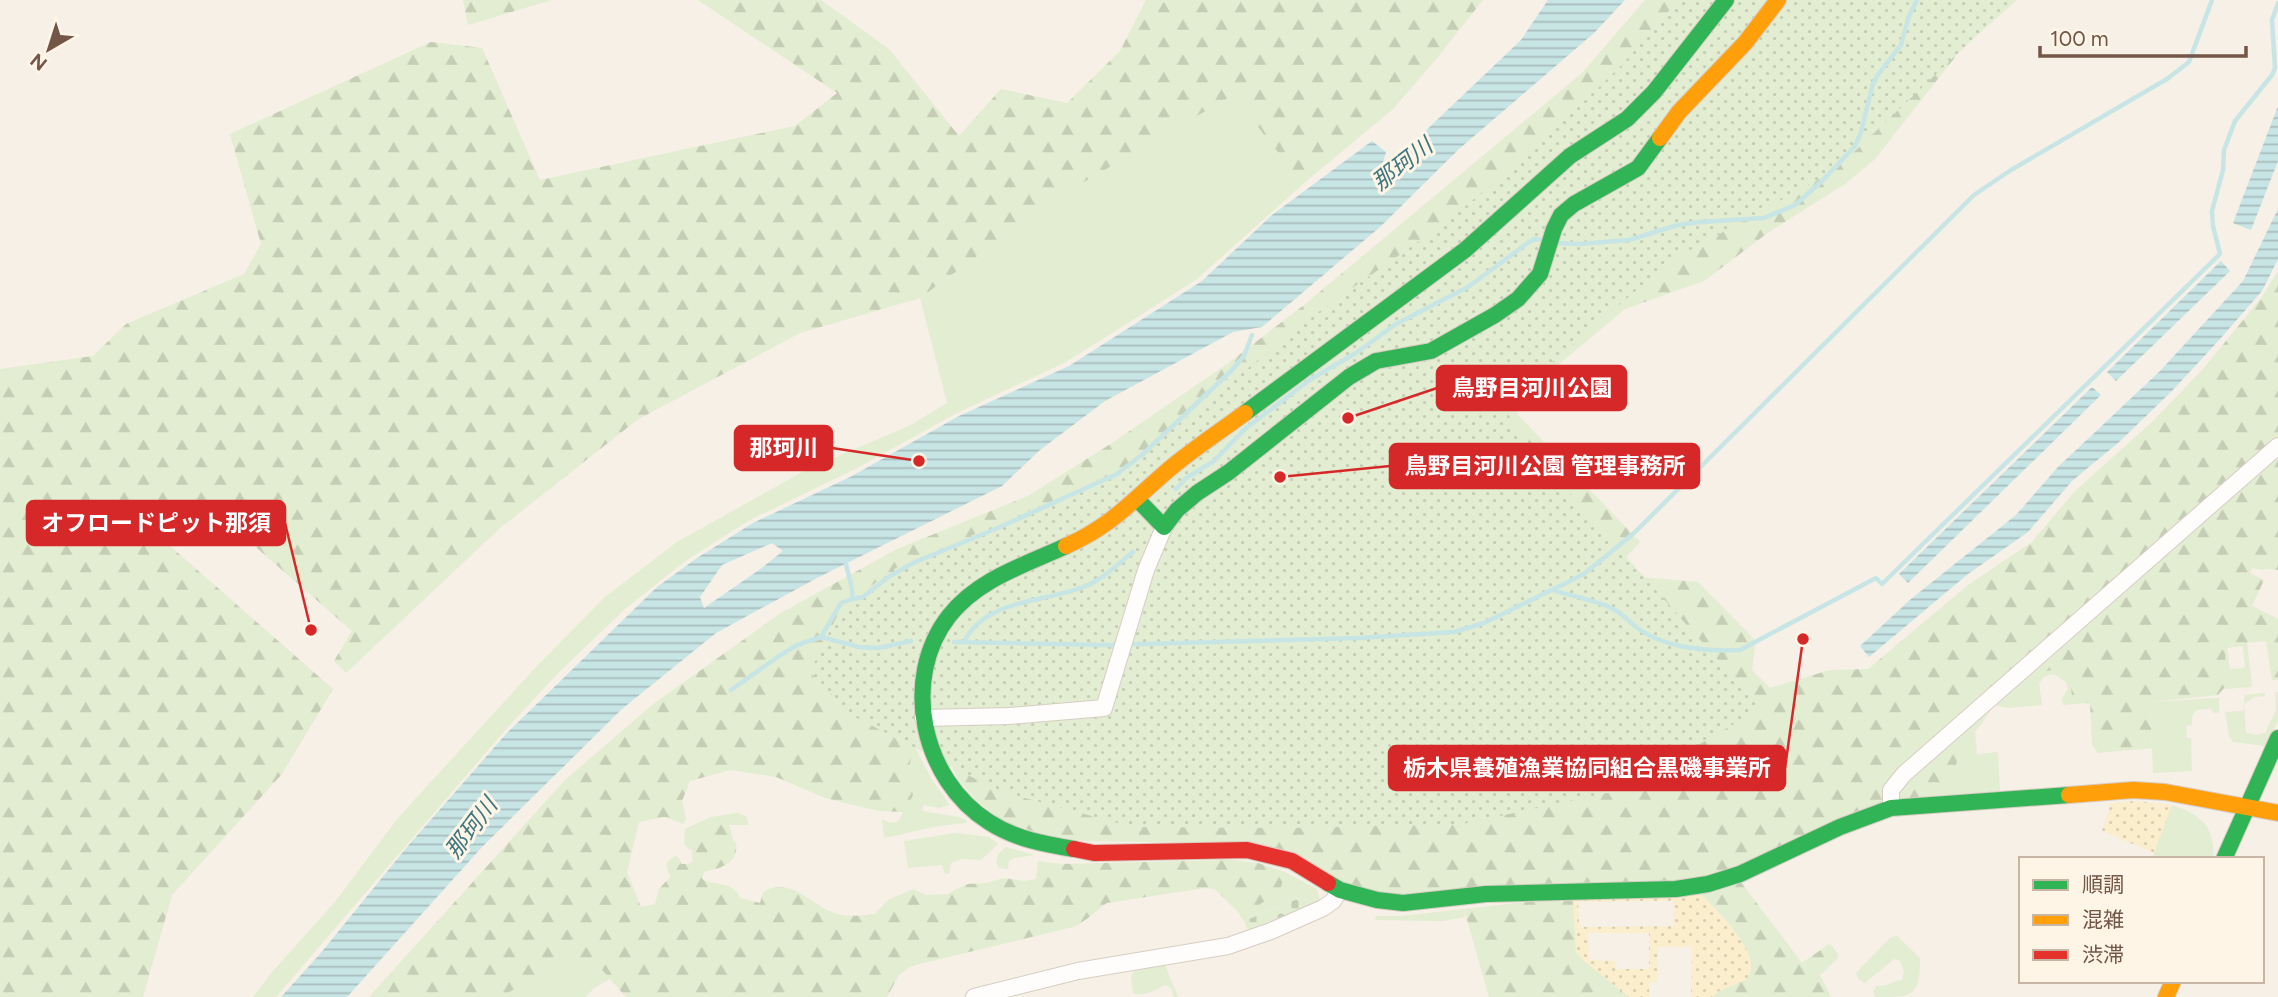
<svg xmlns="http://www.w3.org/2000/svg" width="2278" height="997" font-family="Figtree,'Noto Sans JP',sans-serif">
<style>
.green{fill:#e2edd1;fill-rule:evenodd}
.forest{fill:url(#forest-firs)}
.sand{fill:url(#sand-dots);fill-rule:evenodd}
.cemetery{fill:url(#cemetery-stones)}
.park{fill:url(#park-dots)}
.water{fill:url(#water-rules);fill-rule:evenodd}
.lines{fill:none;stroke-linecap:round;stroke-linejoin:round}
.stream{stroke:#c8e5e6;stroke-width:4.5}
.street-casing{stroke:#d7cdc4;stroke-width:18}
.fast-casing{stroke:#d7ccc3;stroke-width:18}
.slow-casing{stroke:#d7ccc3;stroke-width:18}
.jam-casing{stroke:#d7ccc3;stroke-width:18}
.street{stroke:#fefdfb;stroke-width:16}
.fast{stroke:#30b455;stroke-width:16}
.slow{stroke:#ff9f0a;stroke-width:16}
.jam{stroke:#e5322d;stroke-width:16}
.labels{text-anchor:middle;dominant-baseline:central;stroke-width:6;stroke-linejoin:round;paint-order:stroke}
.water-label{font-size:23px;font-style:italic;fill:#3e7780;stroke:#fff5e6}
.leader{fill:none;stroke:#d62828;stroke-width:2.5}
.callout-dot{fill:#d62828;stroke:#fff5e6;stroke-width:2.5}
.callout{fill:#d62828;stroke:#d62828;stroke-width:2.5}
.callout-label{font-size:23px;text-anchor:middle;font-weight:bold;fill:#fff}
</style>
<defs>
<pattern id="forest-firs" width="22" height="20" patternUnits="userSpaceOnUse" patternTransform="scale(1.75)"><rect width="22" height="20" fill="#e2edd1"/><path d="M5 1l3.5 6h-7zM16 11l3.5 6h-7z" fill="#c5cdb5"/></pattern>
<pattern id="sand-dots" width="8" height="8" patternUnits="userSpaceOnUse" patternTransform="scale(1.75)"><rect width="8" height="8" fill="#faeecd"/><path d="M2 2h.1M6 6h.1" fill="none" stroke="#daceb1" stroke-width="1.8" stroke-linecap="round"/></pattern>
<pattern id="cemetery-stones" width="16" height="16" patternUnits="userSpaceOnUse" patternTransform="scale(1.75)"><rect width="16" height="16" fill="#e2edd1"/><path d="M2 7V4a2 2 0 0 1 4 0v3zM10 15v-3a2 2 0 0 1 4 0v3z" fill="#c5cdb5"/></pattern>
<pattern id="park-dots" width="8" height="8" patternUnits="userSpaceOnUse" patternTransform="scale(1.75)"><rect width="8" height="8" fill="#e2edd1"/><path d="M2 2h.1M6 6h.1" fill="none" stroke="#c5cdb5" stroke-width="1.8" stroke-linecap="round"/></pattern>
<pattern id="water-rules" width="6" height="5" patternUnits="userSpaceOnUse" patternTransform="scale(1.75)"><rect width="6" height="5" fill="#c8e5e6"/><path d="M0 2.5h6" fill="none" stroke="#a7bcbc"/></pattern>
</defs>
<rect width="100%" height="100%" fill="#f6f0e6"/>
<!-- green -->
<path class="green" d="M1234,94L1303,184L1197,279L1114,332L1064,363L957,413L857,468L748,521L684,562L625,609L558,673L507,728L276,997H253L273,971L335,902L398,818L536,667L605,597L677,542L806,470L911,425L947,403L920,298L1055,199Z
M2247,643L2252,685L2251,687L2224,689L2225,645ZM2243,646L2245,668L2230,669L2227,648Z
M2068,667L2073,704L2063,705L2062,699L2068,689L2066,682L2054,674L2045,676L2039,683L2042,705L2009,708L1994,705L2025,675Z
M2275,692H2278V721L2265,746L2233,742L2229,736L2225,712L2243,711L2245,695L2265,693V696L2254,697L2244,704L2246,733L2256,735L2265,733L2276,710Z
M2219,698V713H2214L2211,709L2196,710L2192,717V725L2186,726L2187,738H2191L2192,771L2153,773L2150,702Z
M1975,731L1977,754L1998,752L2000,791L1923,797L1959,748Z
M914,745L932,780L950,805L939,808L924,805L922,811L959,817L967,821L966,823L939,826L884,838L882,819L890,823L898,822L912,795L908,773Z
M2170,805C2198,812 2216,826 2213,859H2152Z
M737,813L747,817L748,825H731L727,820L707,835L704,840L691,847L690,850L684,844L685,829L711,817Z
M956,833L989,837L998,844L981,860L961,859L951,863L949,873L945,874L942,865L908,868L904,841Z
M1006,847L1035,855L1014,858L1009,861L1008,869L999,868L996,862L999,853Z
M1285,872L1317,889L1320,899L1306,908L1301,897L1244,921L1238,912L1250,911L1280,891Z
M1464,909L1465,917L1443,921L1375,920L1376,916H1401Z
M1897,936L1920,958C1920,997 1913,997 1875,997L1873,991L1877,986C1886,987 1893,981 1902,980L1904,971L1900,961L1894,959L1865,983L1858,979L1856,973L1891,937Z
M565,962L596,963L610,979L594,988L586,997H500Z
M1165,965L1178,997H1174L1171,988L1165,985C1155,990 1145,997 1133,993L1131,976L1134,971Z"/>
<!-- forest -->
<path class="forest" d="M463,0H552L468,25Z
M698,0H821L889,49L959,136L1001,89L1067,103L1120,51L1146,0H1483L1437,58L1393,109L1303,184L1233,95L1055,199L920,298L800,333L637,420L499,529L346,673L334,661L352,631L204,502L169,545L333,689L282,774L172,895L143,997H0V369L93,356L126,324L244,274L261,244L230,134L431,42L482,48L540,180L795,126L837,93Z
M1645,0H1766L914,745L908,773L913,795L904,812L879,811L825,798L776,777L730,770L690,781L682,801L686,819L683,824L665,817L639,822L627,872L641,907L655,904L659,889L670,877L666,864L675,855L680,859L681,864H688L693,861L691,847L704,840C711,828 710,820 728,820L733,840L736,843C739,864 720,868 704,872L702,879C716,887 733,880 740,898L760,903L763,892C792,874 813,909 841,915C852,917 864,915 875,914L888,900L913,889L926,895L947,894L967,884L986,883L1004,878L1024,881L1036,879L1038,861L1060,864L1231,860L1258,863L1285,872L1280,891L1250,911L1238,912L1215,889L1205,888L1107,903C1095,911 1087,921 1073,927L911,966L899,975L887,997H626L596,963L565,962L500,997H369L564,781L652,705L781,613L897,549L1028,496L1112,443L1227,364L1304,305L1582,73Z
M1981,24L1875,159L1845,184L1769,232L1704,281L1625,309L1514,402L1518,415L1640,542L1613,571L1617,575L1698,582L1753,638L1755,646L1752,670L1770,688L1830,670L1868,669L1968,585L2032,542L2075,491L2153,421L2203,369L2262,297L2278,271V570L2265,569L2262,570L2252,568L2250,573L2264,580L2252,606L2278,619V680H2272L2266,641L2225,645L2226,686L2218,695L2150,702L2152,748L2098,753L2092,744L2090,703L2073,704L2068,667L2025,675L1996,702L1980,726L1959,748L1955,771L1947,784L1923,797L1734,873L1802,963L1829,944L1832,946L1838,954L1837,959L1820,975L1831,997H1712L1717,992L1747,979C1748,975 1751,972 1751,968C1753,942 1706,899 1688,882L1406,896L1358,891L1249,843L1083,841L1038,833L1003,821L976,800L958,779L947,757Z
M1573,900L1576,952L1583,960L1629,997H1489L1464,909L1527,902Z"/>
<!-- sand -->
<path class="sand" d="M2134,801L2172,805L2154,853L2102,831L2110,806L2107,804Z
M1697,891C1713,906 1753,945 1751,968C1751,972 1748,975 1747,979L1717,992L1712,997H1691L1692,947H1658L1657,982H1649V997H1629L1583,960L1576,951L1573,900ZM1673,901V926L1579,927L1578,902ZM1588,933H1649V969H1616L1615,961L1589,960Z"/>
<!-- cemetery -->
<path class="cemetery" d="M1302,897L1306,908L1249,932L1244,921Z"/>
<!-- park -->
<path class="park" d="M1678,0H2017L1973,39L1834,171L1672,260L1503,404L1518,433L1603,531L1761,708L1622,790L1462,824L1292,828L1132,827L999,791L853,716L810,672L837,616L860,594L896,568L1119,472L1314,315L1445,223L1532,151L1622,65Z"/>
<!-- water -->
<path class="water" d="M1548,0H1625L1594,33L1459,149L1380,227L1262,327L1233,332L1105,401L1040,450L1002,486L817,578L716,633L622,709L483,846L347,997H281L320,954L407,847L506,734L657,587L697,558L753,523L852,476L959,416L1069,366L1202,281L1272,215L1372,141L1386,152L1383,162L1418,138L1521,40ZM772,543L783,551L759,570L704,608L700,597L722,565Z
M2278,106V161L2251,230L2233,223Z
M2278,209V259L2262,291L2220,339L2172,391L2118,443L2072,481L2028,532L1968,574L1869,657L1860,646L1911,599L2016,515L2058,467L2160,371L2243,281Z
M2221,261L2230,271L2116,381L2107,372Z
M2092,387L2101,395L1908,583L1899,574Z"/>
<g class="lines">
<!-- stream -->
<path class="stream" d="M1557,243L1580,244L1629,240L1678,225L1700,222L1764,218L1795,205L1823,180L1855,146L1861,132L1872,87L1877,76L1901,45L1909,16L1917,0
M1176,489L1186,478L1214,461L1245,429L1311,379L1356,353L1396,324L1468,287L1529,242L1535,239L1541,240
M1553,590C1573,597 1597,600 1615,610C1624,615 1631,624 1640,630C1667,648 1708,652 1740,650L1876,578L1882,584L2220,254L2213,226L2212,211L2223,170L2224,150L2235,121L2272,75L2275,68L2272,20L2278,3
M852,599L863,597L887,578L913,563L1000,527L1117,474L1143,454L1231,371L1244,356L1252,335
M821,637L859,647L878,648L911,641
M954,642L1106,645L1359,638L1454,632L1484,623L1584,574L1634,533L1974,195L2011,170L2167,79L2189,62L2212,0
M964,642C987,595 1053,604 1094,582C1108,575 1121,561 1133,552
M731,690L779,656L797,645L821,637L841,603L852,599C854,589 848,575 846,564"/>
<!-- street casing -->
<g class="street-casing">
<path id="street" d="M923,718L1009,716L1104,708L1146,570L1164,527
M1891,808V790L1904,774L2278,446
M974,997L1078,971L1228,946L1271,931L1323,908L1333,901L1340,890"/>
</g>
<!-- fast casing -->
<g class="fast-casing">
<path id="fast" d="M1245,413L1465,250L1570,156L1627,119L1654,92L1726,0
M1137,499L1164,527L1177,510L1197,493L1229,472L1349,377L1376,361L1431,351L1495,315L1518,299L1540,274L1554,229L1561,215L1574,204L1638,168L1660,138
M1066,546C1025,565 978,579 949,616C900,679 922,780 989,822C1015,839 1044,844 1074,849
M2224,859L2278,738
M1328,883L1340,890L1377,900L1403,903L1486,894L1676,889L1708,884L1740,874L1840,827L1891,808L2069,795"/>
</g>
<!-- slow casing -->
<g class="slow-casing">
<path id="slow" d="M1660,138L1679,112L1745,43L1778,0
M1066,546C1111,526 1130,503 1166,472C1190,451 1218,433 1245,413
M2069,795L2133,790L2165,792L2278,813
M2166,997L2173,981"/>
</g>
<!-- jam casing -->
<g class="jam-casing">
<path id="jam" d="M1074,849L1094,853L1247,850L1292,861L1328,883"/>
</g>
<!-- street -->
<use href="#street" class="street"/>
<!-- fast -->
<use href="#fast" class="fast"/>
<!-- slow -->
<use href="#slow" class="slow"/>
<!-- jam -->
<use href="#jam" class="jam"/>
</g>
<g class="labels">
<!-- water labels -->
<g class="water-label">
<text transform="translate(1402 164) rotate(-38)">那珂川</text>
<text transform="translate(471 828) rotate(-53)">那珂川</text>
</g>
</g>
<!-- callouts -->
<path class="leader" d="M1348 418L1437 388M919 461L832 448M1280 477L1390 466M311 630L285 523M1803 639L1785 768"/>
<g class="callout-dot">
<circle cx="1348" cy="418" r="7"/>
<circle cx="919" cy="461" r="7"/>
<circle cx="1280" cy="477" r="7"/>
<circle cx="311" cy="630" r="7"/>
<circle cx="1803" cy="639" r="7"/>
</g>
<g class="callout">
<rect x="1437" y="366" width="189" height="44" rx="7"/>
<rect x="735" y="426" width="97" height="44" rx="7"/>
<rect x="1390" y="444" width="309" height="44" rx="7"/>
<rect x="27" y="501" width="258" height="44" rx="7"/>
<rect x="1389" y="746" width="396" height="44" rx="7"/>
</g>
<g class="callout-label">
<text x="1532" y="396">鳥野目河川公園</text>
<text x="784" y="456">那珂川</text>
<text x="1545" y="474">鳥野目河川公園 管理事務所</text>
<text x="156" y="531">オフロードピット那須</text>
<text x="1587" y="776">栃木県養殖漁業協同組合黒磯事業所</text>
</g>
<!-- legend -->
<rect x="2019" y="857" width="245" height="126" fill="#fff5e6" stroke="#c7b5a6" stroke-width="2"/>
<rect x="2033" y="880" width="35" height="10" fill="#30b455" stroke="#c7b5a6" stroke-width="2"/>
<text x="2082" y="892" font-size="21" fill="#735647">順調</text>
<rect x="2033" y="915" width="35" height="10" fill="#ff9f0a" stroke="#c7b5a6" stroke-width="2"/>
<text x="2082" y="927" font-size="21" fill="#735647">混雑</text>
<rect x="2033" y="950" width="35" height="10" fill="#e5322d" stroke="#c7b5a6" stroke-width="2"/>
<text x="2082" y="962" font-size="21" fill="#735647">渋滞</text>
<!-- north arrow -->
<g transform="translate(49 49) rotate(219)" stroke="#fff5e6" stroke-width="5" paint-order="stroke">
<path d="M0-5L12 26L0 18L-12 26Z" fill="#735647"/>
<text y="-10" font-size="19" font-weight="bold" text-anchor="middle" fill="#735647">N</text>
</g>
<!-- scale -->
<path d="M2040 46v10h206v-10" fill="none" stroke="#735647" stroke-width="3.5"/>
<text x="2050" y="46" font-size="21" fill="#735647" stroke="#fff5e6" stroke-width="5" paint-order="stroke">100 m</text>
</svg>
